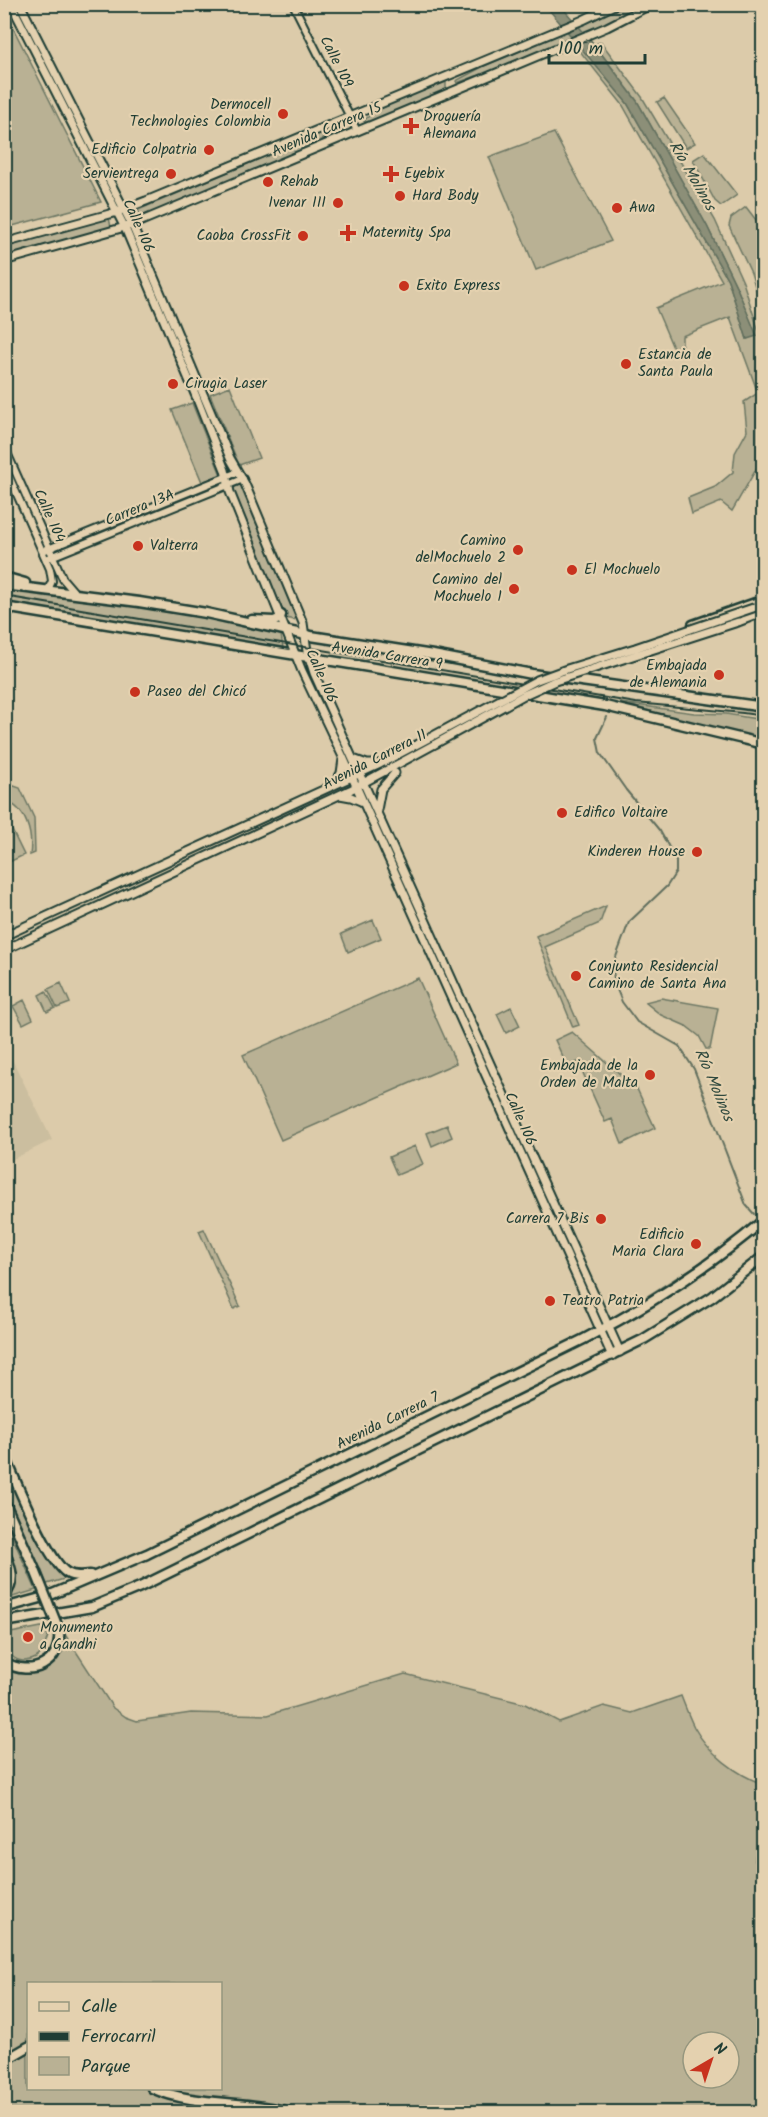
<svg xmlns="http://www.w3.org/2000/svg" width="768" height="2117" font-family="Kalam,sans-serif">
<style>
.built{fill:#cbbe9f}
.green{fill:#b9b194;stroke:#6c7764;stroke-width:1.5;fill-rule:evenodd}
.water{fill:#8c8f78;stroke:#606e5d;stroke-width:1.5}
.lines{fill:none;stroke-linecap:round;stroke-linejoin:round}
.stream{stroke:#606e5d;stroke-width:2}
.tertiary-casing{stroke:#1f3d34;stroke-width:10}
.secondary-casing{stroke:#1f3d34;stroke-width:11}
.primary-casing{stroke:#1f3d34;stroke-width:13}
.tertiary{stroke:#e4d1af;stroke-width:6}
.secondary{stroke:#e4d1af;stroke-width:7}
.primary{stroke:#e4d1af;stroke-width:8}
.rail{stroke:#1f3d34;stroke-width:2}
.secondary-bridge-casing{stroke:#1f3d34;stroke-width:11;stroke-linecap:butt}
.primary-bridge-casing{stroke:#1f3d34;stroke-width:13;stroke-linecap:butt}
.secondary-bridge{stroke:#e4d1af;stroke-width:7}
.primary-bridge{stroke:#e4d1af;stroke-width:8}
.poi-dot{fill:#c8321e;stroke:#e4d1af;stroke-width:2}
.labels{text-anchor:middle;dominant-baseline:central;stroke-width:4.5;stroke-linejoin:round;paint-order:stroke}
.street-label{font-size:15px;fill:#1f3d34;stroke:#e4d1af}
.poi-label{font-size:15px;fill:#1f3d34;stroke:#e4d1af;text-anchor:start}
.water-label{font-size:16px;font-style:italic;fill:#2f493e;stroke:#e4d1af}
</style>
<rect width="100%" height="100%" fill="#dccbaa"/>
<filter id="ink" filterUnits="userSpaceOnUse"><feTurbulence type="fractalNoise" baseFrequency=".0167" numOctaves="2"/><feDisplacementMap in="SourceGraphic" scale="12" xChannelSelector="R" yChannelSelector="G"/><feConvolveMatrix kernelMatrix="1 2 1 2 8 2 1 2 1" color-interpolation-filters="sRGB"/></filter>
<g filter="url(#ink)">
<!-- built -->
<path class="built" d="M4,1043L52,1140L5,1163H4Z"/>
<!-- green -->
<path class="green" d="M626,5H644L584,33L578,27Z
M4,10L101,202L5,228H4Z
M567,31L573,37L488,74L476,76L457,83L456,81L484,66Z
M601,42L642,97L715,220L743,282L763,344V457L732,511L721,502L692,514L688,498L715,487L733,472L735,453L747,431L744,402L758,393L730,317L682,336V346L674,350L656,308L722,281L622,104L579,50L582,48L627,103L728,280L747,339L756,335L737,288L707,226L637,101L594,44Z
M446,82V87L449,90L368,123L364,121C376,106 426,90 446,82Z
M664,98L695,143L686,148L657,102Z
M340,125L344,129L342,131L316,142L297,153L141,217L138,210Z
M554,133L611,241L536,270L489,157Z
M704,153L737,195L721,206L715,201L693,160Z
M746,207L763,229V263L759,267L763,274V312L751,273L729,226L731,218Z
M109,218L111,227L5,257V246Z
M230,386L259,458L239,465L210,394Z
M192,403L221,475L202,482L172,410Z
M241,484L298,615L294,620L286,618L231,489Z
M4,590C43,596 80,600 119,604C173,609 228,621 281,635L283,648L5,603Z
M309,668L351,764H350L305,669Z
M621,703L694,713L726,714L763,720V740L727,731H723Z
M11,785L20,788L34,818L35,853L30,855C33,835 27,808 5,801V789Z
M4,814L24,855L5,864H4Z
M606,906L600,923L545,947L579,1025L573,1027L536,936Z
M373,920L381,938L348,952L341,934Z
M418,978L456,1063L281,1140L243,1055Z
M61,983L70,1003L57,1008L48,989Z
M46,991L55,1008L47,1012L39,995Z
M661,998L718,1008L710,1049H706L699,1036L686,1026L661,1015L645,1002Z
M24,1000L33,1019L23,1024L13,1006Z
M511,1007L520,1026L506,1033L497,1014Z
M572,1032L637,1089L655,1128L622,1144L612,1119L605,1122L578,1062L567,1066L555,1040Z
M447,1125L452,1137L432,1146L427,1133Z
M415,1146L423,1164L397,1175L389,1157Z
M204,1229L240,1306L234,1309L199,1231Z
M728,1245L699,1267L633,1308L644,1298Z
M5,1465L43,1546L64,1579L47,1584L5,1490Z
M4,1518L36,1590L9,1598C22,1573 9,1566 5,1543C3,1535 5,1526 4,1518Z
M41,1627L45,1628L48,1636C46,1643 43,1654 36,1658C18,1668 1,1652 6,1634Z
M64,1633L113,1708L126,1717L137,1721L191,1713L268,1715L405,1674L525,1704L559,1722L604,1706L632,1713L681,1696C685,1706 689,1717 694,1727C708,1753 737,1775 763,1784V1847L756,1851L755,1861L764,1873L763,2112H5V1667C35,1681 60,1667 64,1633ZM28,1984H220V2088H28ZM693,2042H729V2078H693Z"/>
<!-- water -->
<path class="water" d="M545,5H560L594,44L637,101L707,226L737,288L757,336L747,339L728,280L627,103Z"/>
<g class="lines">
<!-- stream -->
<path class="stream" d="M607,717L597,738L600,753L626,790L660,831L676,860V872L667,886L629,922L613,965L614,982L622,1002L637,1022L679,1046L694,1069L746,1205L754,1214"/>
<!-- tertiary casing -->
<g class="tertiary-casing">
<path id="tertiary" d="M293,4L357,131
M4,446L63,579L75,593
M4,465L50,569L52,581L48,590
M43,551L238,472
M46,559L243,479"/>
</g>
<!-- secondary casing -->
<g class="secondary-casing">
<path id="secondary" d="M11,4L125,228L195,394L225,470L230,492L302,671L343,757L612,1356
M20,4L132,225L230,458L245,484L303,623L307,651L314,673L620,1352
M4,243L117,212L146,201L583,20L616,4
M4,261L132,225L607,27L652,4
M738,622L764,612
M353,759L367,764H377
M334,785L341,773L343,759
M340,795L351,797L363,802
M377,810L381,789L395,773
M4,936L380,764L431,737
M4,950L350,790L435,744"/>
</g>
<!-- primary casing -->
<g class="primary-casing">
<path id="primary" d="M4,577L25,583
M4,585L139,602L206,613L311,636L433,655L532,674L764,707
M4,607L605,706L764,744
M252,620L274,621L279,619L281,615
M693,625L764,600
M4,1454C15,1479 47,1560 67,1573C74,1577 82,1576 90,1575
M4,1501L35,1570
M4,1550C11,1567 17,1581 4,1596
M4,1608L48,1596L147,1554L584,1339C648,1306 709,1267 764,1220
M4,1622L92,1607L140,1587L644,1339L712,1297L764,1256
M4,1662C32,1678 62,1664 59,1630
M4,2061L28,2047
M152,2088C195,2107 245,2100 289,2112"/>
</g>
<!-- tertiary -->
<use href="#tertiary" class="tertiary"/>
<!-- secondary -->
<use href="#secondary" class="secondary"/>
<!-- primary -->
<use href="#primary" class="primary"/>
<!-- rail -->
<path class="rail" d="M4,596L636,703L743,713L764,716"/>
<!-- secondary-bridge casing -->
<g class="secondary-bridge-casing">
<path id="secondary-bridge" d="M431,737L537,680L567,669L635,648L756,607
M435,744L524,695L555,681L738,622"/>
</g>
<!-- primary-bridge casing -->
<g class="primary-bridge-casing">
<path id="primary-bridge" d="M35,1570L59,1630"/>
</g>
<!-- secondary-bridge -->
<use href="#secondary-bridge" class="secondary-bridge"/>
<!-- primary-bridge -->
<use href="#primary-bridge" class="primary-bridge"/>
</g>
</g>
<!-- markers -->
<g class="poi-dot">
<circle cx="283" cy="114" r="6"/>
<path d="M408 117h6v6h6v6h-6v6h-6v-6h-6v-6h6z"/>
<circle cx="209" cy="150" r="6"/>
<circle cx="171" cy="174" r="6"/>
<path d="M388 165h6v6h6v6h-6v6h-6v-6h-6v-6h6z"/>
<circle cx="268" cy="182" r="6"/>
<circle cx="400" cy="196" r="6"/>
<circle cx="338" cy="203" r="6"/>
<circle cx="617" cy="208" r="6"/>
<path d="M345 224h6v6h6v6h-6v6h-6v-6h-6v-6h6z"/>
<circle cx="303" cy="236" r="6"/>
<circle cx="404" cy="286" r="6"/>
<circle cx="626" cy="364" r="6"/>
<circle cx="173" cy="384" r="6"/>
<circle cx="138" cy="546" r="6"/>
<circle cx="518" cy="550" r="6"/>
<circle cx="572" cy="570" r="6"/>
<circle cx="514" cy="589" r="6"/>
<circle cx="719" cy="675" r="6"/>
<circle cx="135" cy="692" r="6"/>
<circle cx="562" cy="813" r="6"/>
<circle cx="697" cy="852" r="6"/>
<circle cx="576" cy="976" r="6"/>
<circle cx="650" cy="1075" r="6"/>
<circle cx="601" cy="1219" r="6"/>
<circle cx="696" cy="1244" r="6"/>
<circle cx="550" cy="1301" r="6"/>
<circle cx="28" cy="1637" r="6"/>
</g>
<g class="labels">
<!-- street labels -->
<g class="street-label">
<text transform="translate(336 62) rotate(63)">Calle 109</text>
<text transform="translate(327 130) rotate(-23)">Avenida Carrera 15</text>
<text transform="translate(138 226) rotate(66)">Calle 106</text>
<text transform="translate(140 508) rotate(-22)">Carrera 13A</text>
<text transform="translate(49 516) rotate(66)">Calle 104</text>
<text transform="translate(387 656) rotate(9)">Avenida Carrera 9</text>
<text transform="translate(321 676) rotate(66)">Calle 106</text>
<text transform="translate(375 760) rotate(-27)">Avenida Carrera 11</text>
<text transform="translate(520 1119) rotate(66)">Calle 106</text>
<text transform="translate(388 1421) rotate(-26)">Avenida Carrera 7</text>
</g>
<!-- poi labels -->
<g class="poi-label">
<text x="271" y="105" text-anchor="end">Dermocell<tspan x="271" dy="17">Technologies Colombia</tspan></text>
<text x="423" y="117">Droguería<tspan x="423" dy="17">Alemana</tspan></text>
<text x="197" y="150" text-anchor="end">Edificio Colpatria</text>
<text x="159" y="174" text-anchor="end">Servientrega</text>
<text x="404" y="174">Eyebix</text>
<text x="280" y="182">Rehab</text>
<text x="412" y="196">Hard Body</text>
<text x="326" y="203" text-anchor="end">Ivenar III</text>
<text x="629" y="208">Awa</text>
<text x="362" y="233">Maternity Spa</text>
<text x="291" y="236" text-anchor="end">Caoba CrossFit</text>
<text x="416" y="286">Exito Express</text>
<text x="638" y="355">Estancia de<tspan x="638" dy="17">Santa Paula</tspan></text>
<text x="185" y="384">Cirugia Laser</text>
<text x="506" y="541" text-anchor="end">Camino<tspan x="506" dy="17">delMochuelo 2</tspan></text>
<text x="150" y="546">Valterra</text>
<text x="584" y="570">El Mochuelo</text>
<text x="502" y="580" text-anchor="end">Camino del<tspan x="502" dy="17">Mochuelo 1</tspan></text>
<text x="707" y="666" text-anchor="end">Embajada<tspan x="707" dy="17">de Alemania</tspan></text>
<text x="147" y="692">Paseo del Chicó</text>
<text x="574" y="813">Edifico Voltaire</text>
<text x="685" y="852" text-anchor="end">Kinderen House</text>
<text x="588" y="967">Conjunto Residencial<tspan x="588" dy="17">Camino de Santa Ana</tspan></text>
<text x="638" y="1066" text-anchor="end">Embajada de la<tspan x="638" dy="17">Orden de Malta</tspan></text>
<text x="589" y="1219" text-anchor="end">Carrera 7 Bis</text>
<text x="684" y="1235" text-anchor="end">Edificio<tspan x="684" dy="17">Maria Clara</tspan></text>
<text x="562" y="1301">Teatro Patria</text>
<text x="40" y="1628">Monumento<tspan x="40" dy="17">a Gandhi</tspan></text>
</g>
<!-- water labels -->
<g class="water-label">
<text transform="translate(692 176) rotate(60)">Río Molinos</text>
<text transform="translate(714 1085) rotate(67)">Río Molinos</text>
</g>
</g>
<!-- margin -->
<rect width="768" height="2117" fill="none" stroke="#e4d1af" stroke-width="24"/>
<rect x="12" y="12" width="744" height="2093" fill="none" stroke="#1f3d34" stroke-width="2" filter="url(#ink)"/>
<!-- legend -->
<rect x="27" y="1982" width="195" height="108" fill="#e4d1af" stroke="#95967e" stroke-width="1.5"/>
<rect x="39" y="2002" width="30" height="9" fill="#e4d1af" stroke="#95967e" stroke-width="1.5"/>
<text x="81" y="2012" font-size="18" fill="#1f3d34">Calle</text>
<rect x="39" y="2032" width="30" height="9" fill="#1f3d34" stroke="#95967e" stroke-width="1.5"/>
<text x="81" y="2042" font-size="18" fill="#1f3d34">Ferrocarril</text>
<rect x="39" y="2057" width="30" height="18" fill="#b9b194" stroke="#95967e" stroke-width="1.5"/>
<text x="81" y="2072" font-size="18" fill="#1f3d34">Parque</text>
<!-- north arrow -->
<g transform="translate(711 2060) rotate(39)"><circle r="28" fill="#e4d1af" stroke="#95967e" stroke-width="1.5"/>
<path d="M0-4.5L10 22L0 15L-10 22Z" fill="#c8321e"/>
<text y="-9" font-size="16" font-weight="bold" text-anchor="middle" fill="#1f3d34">N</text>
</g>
<!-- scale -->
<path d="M549 54v9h96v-9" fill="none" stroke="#1f3d34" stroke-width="3"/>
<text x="558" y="54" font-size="18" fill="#1f3d34" stroke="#e4d1af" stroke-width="4.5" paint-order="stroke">100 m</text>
</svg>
